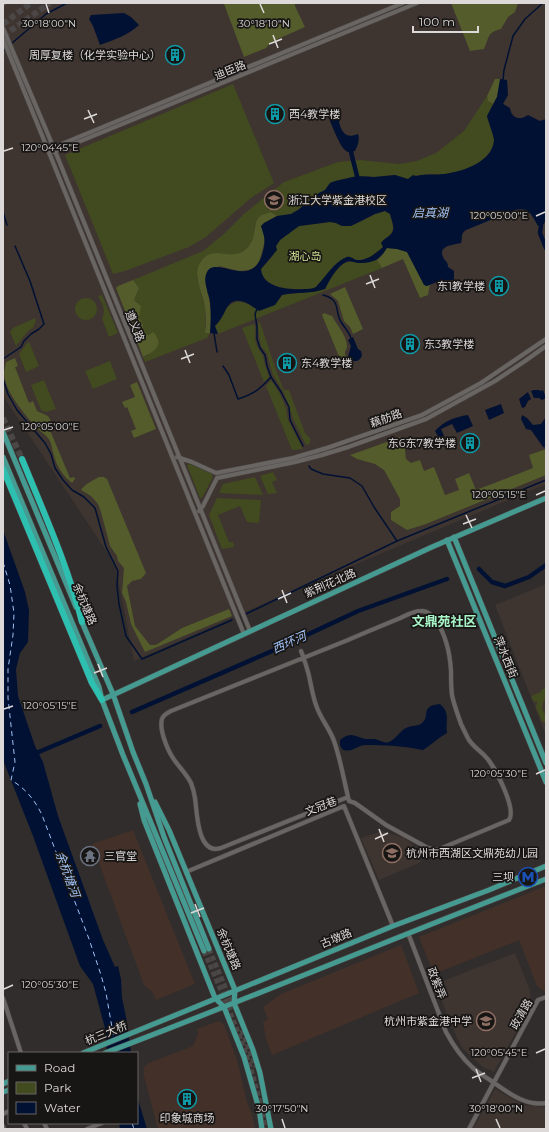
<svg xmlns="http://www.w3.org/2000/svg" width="549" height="1132" font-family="Montserrat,'Noto Sans SC',sans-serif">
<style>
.commercial{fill:#433129}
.built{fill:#3e3430}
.green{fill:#424a20}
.forest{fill:#535c2a}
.water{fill:#013;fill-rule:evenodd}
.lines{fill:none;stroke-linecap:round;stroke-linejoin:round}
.stream{stroke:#013;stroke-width:1.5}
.canal{stroke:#013;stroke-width:4.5}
.ferry{stroke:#a0c2f5;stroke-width:1;stroke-dasharray:5 4;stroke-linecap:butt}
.major-tunnel{stroke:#4b4746;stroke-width:5;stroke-dasharray:5 2.5;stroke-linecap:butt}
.highway-tunnel{stroke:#4b4746;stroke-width:6;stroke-dasharray:6 3;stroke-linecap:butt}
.minor-casing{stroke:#4c4947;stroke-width:5}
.major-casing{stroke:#4c4947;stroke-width:6}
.highway-casing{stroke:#4c4947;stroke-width:7}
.minor{stroke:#696563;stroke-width:4}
.major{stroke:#459b91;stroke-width:5}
.highway{stroke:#2dbfb0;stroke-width:6}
.ticks{fill:none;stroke:#dcd9d8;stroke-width:1.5}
.labels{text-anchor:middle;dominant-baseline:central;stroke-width:3.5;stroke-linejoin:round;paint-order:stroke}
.poi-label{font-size:11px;fill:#dcd9d8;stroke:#181615;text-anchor:start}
.street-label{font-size:11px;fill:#dcd9d8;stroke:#181615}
.park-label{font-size:11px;fill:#cede90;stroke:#181615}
.water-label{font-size:12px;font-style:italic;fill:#a0c2f5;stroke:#181615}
.quarter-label{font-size:13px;font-weight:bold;fill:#a8f6c8;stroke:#181615}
.ticks-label{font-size:10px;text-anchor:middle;fill:#dcd9d8;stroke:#181615;stroke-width:3.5;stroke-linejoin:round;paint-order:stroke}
</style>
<rect width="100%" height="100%" fill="#312d2c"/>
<!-- commercial -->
<path class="commercial" d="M133,830L195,984L156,1000L152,992L144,985L92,844Z
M546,886V991L542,990L537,986L519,940L434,974L419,937Z
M401,945L419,993L272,1055L266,1039L263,1022L268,1019L263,1007L281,994Z
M219,1021L224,1025L237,1060L247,1102L252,1114L255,1129H158L144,1076V1067L149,1063L193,1046L198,1034L197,1029Z"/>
<!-- built -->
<path class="built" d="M3,3H546V484L290,592L134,661L115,564L3,396Z
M546,584V736L495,605Z
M382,831L404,838L413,845L421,862L379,880L361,838Z
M515,953L530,990L531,1005L494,1072L483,1067L463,1049L457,1038L435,984Z
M495,1089L512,1099L524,1105L546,1107V1129H473Z"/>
<!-- green -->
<path class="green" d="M233,84L274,183L251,198L206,237L189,247L125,271L113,274L65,155Z
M487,96L488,101L493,104L487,116C488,121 494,136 494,140C493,160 464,173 447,174C434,175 419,172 408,179L395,175L374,177L366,176L330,183L325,190L319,193L298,210L291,214L277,216L271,212L255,223L254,236L252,243L242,252L234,255L215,253L197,278L205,308V333H210L207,338L145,362L143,357L149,355V335L145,334L143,329L142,324L139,318L138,303L134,300L139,288L133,280L203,251L225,233L245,213L284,182L338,162L360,160L399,164L417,161L436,153L464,131Z
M385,211L390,214C393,228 397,231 383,240V247C375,254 367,261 356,260C353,259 351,256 347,257C337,260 329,272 322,280C320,282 318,285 316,287C312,290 306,289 301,289C287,290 263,287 261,269L273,256L276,246L280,240L299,226L330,222L336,223L342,226L358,223L375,214Z
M377,260L382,268L218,334L215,326C221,320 223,312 228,307C237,297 248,303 257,309C268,308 276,304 282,295C296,292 311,294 325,289C330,280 340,260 352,262C360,262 368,263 377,260Z
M102,295L118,333L109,337L102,319L104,312L103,305L98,296Z
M75 309a11 11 0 1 1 22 0a11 11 0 1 1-22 0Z
M35,318L36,321L33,328L29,330L16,346L10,332L13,328Z
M260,322L277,373L284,390H289L305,433L310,438V444L306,445L293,419L289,406L283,391L273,375L267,354L261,346L259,337L258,323Z
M254,324L255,328V339L257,346L263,356L265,365L269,377L264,382L242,328Z
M29,342L39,366L26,372L19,354L27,343Z
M110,361L117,379L93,389L85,371Z
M44,380L56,409L46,412L41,410L31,385Z
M271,380L279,392L286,408L288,420L303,449L292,450L266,386Z
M190,464L212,474L213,477L202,498H200L187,465Z
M273,472L277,480L272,482L277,493L268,494L260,476Z
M255,477L263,495L219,493L223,484Z
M217,498L261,500L259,523L247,522L240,506L218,515L229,542H233L234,547L222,549L209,515Z
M546,688V699L544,700C542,706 541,710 546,715V723L542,721L536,708L537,701L534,702L531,696L541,692V690Z"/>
<!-- forest -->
<path class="forest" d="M226,3H295V6L305,27L271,42L266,48L244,57L224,4Z
M451,3H518L515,12L508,17L501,29C486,33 490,37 484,49L470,51Z
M495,79H500V82L497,97L493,104L488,101L487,96Z
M271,212L277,216L264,223L261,226L265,236L264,244L259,263L255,267L249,270L239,271L219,266L207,292C212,304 211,320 210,333H205C206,325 206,316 205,308C203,292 190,273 203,259C217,244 231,264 248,247C258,237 251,221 262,215C265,214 268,213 271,212Z
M386,248L397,249L407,252L424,284L427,286L430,284L428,295L420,298L403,259L382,268L377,260L383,254Z
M133,280L139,288L134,300L141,306L139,318L143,324V329L146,334L149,335L153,332C165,344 155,352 143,357L116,288L118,286Z
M345,287L363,329L353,334L350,327L344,321L338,301L330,294Z
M324,313L332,316C337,325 346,335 347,345C347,349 346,349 345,352C345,355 346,358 347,361L342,364L322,315Z
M15,358L18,366L15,367L29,403L33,401L37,411L48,416L51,421L47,423L70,478L74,477L75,479L72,483C63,476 57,467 54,456C52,450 52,443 48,438C46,435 42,433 39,430C28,419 8,395 5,380C3,374 5,368 6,362Z
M137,382L156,429L134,438L131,431L136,429L127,407L125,408L122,402L135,397L130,385Z
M400,437L404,441L406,459L411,463L420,460L424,471L434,467L445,495L459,490L455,479L469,473L476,490L533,468L529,455L543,450H546V475L426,524L407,530L391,520V512L400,506V499L384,470L375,464L357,459L350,455L370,448Z
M99,477H104L107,479L146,573L141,579L132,581L127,586L135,626L150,645H156L182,628L229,609L232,616L145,652L131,624L126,602L122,593L124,568L118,561L117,556L110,546L101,512L98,504L91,496L81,490C86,483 92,481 99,477Z"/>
<!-- water -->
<path class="water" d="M124,13L131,17L139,25C128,35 114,40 100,45L93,26L89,19L91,15Z
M500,79L507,80L508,95L503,104L510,108C511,118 520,121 528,115L540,121L546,119V218L544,224L538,226C531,214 529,207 515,210L466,230C460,234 463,237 461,243C454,245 436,245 444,259C446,262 448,262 448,267L454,271V279L453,280L439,281L427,286L424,285L407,252L397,249L387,248C379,261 372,263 358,263C354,262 350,260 346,262C337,266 329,281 325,289C311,294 296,292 282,295L275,305L259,311C249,304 235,293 226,309C223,316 220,321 215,326L218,334L210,333C211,323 211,312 210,302C209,292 202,282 207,272C216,255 250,290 262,255C266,241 265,239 261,226L264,223L277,216L291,214L298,210L319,193L325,190L330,183L335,181L357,176L374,177L395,175L408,179L413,175L416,176C427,173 439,176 450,173C467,170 493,160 494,140C494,136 488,121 487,116L497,97ZM385,211L390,214C392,222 397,230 389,236C385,239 383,240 381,243L383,247C375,254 367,261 356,260C353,259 351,256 347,257C336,261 329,272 322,280C320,282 318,285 316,287C312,289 308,289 304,289C289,290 262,288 261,269L277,250L276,246L280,240L299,226L330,222L336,223L342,226H351L375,214Z
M336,110L340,120L339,122C342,133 346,139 358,134C360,140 358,145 355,151C352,151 349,153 346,151C339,146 331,122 327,114Z
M353,337L358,349L361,351L362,356L360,359L357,361H351L348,357L351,346L348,340Z
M534,390H539L540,391L543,390L546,398L542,400L539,398H534L531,391Z
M528,392L531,399L528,401L525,407L522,408L519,399Z
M501,404L504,413L489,420L485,410Z
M468,415L473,426L457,433L452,424L441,429L444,436L439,438L435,431C444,421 455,417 468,415Z
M522,415L527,418L533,425L541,424L546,417V448L543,447L531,430L526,429L521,419Z
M3,530L25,592L29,610L28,642L20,653L16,669L18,696L35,746L43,762L58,816L103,940L115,967L118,966L121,979L122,998L126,1017L131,1053H107L105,1028L93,984L80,966L33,836L3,760Z
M440,704C451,714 445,720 447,733C438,738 431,745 423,750C405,746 384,745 366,745C357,745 351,754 342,749L340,745V740C350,731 355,736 365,739C369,739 371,739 375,739C380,740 384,744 389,742C396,739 400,731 406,728C411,725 419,727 423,722C430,715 420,706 440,704Z
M137,1096L147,1129H120L119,1123H137Z"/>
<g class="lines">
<!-- stream -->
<path class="stream" d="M11,44L46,14L67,3
M3,51L4,50
M503,80L504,70L513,36L525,19L543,3
M3,212L7,225
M323,295C342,300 334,311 341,322C345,328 349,332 351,338
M257,309L255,314L257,327V339L260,348L265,355L267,366L271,377L281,392L289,407L290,420L303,446
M214,333L217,352
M3,359L21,347L24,341L31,334L39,329L44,324L30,281L15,246
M223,366L229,375L238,399C254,394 260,389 271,377
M3,379L8,394L17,410L45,443L51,454L55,468L63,480L72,490L84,497L95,508L106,547L118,571L117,586L119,604L126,636L142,659L232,620
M309,466L311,469L323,474L350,478L362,486L374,507L397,541
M246,614L397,541L546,480"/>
<!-- canal -->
<path class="canal" d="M351,152L357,176
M541,225L540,233L546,248
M479,569L492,582L505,586L529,577L546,565
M132,712L279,648L358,611L447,579
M34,754L100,726"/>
<!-- ferry -->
<path class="ferry" d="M3,562L10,585L14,613L13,635L8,669V698L15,762L11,780C25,788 35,800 42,815L89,939L101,975L106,993L114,1039
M132,1123L134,1129"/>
<!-- major-tunnel -->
<path class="major-tunnel" d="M209,949L234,1008
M204,951C229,1009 255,1066 265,1129
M242,1030L256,1067"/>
<!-- highway-tunnel -->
<path class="highway-tunnel" d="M3,24L31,3
M3,36L50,3
M3,418L22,459"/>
<!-- minor casing -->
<g class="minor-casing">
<path id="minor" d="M3,3H4
M3,28L55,151L250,631
M3,39L244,634
M52,148L403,3
M54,152L417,3
M177,457L192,462L216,473L293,458L327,448L422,415L481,383L546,339
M199,511L203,506L217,478L295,462L322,455L348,447L426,419L495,381L525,361L546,346
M301,651C304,658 306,665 308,672C311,683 312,694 316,705C320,718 330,729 334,741C341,761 344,781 349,801L355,803L386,825L428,848L437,850L509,820C517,809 494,764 484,755C479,750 474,747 469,740C466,735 464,730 461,724C458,715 454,705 452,695C451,687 451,679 451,671C450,654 446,636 437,622C433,617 428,610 421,611C413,611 405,616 398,619C381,626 364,633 348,640C289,664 230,687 171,711C167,713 163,715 162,719C159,729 167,749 173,758C178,766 186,773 191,783C193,788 194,792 195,798C197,811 197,856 221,848L348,797
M186,872L344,806L393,926
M408,933L446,1032C453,1045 461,1057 472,1067C477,1072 484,1076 490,1080C506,1091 525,1107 546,1103
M3,998L21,1053
M3,1114L9,1111
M24,1123L27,1129
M44,1123L47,1129
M3,1126L4,1129
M87,1129L102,1123
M469,1129L538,1000L546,997"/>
</g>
<!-- major casing -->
<g class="major-casing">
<path id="major" d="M3,432L76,607
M3,457L99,687L102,700L123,755L204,951
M454,537L546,763
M447,540L546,782
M81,620L113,694L133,752L146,784L164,837L209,949
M102,700L432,547L546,498
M155,802L169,830L235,990L234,1003L253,1050L260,1073L271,1129
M140,804L144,820L215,998L224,1007L244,1057L259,1109L262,1129
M83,1053L393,926L489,890L546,866
M105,1053C253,997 399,936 546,879
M3,1084L9,1081
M3,1092L9,1090"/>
</g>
<!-- highway casing -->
<g class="highway-casing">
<path id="highway" d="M22,459C44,513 68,566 82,622
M3,469L92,683L102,700"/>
</g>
<!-- minor -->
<use href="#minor" class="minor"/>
<!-- major -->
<use href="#major" class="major"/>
<!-- highway -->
<use href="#highway" class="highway"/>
</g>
<!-- ticks -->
<path class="ticks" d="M46,4L49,13M260,4L264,13M273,35L278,48M269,44L282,39M88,110L94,123M84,119L97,114M4,151L13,148M536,216L545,212M370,275L375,288M366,284L379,279M185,350L190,363M181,359L194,354M4,430L13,427M536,495L545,491M466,515L472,528M463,524L476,519M282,590L287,603M278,599L291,593M98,664L103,677M94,673L107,668M4,709L13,706M536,774L545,770M379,829L384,842M375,839L388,833M195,904L200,917M191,913L204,908M4,989L13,985M536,1053L545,1049M476,1069L481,1082M472,1078L485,1073M282,1119L285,1128M496,1119L500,1128"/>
<!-- icons -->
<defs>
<g id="building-ring" transform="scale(1)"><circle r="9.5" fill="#181615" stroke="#0f9aa8" stroke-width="1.5"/><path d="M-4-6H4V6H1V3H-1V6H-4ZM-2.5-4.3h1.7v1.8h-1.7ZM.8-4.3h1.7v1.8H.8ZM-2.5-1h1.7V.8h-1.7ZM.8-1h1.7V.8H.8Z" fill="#0f9aa8"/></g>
<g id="university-ring" transform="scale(1)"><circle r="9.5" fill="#181615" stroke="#8d6e63" stroke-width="1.5"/><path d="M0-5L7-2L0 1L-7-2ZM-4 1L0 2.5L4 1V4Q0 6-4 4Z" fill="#8d6e63"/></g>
<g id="school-ring" transform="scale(1)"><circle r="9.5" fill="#181615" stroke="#8d6e63" stroke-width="1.5"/><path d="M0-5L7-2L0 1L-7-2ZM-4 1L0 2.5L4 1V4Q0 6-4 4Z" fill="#8d6e63"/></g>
<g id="temple-ring" transform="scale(1)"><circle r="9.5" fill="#181615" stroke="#6b7280" stroke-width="1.5"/><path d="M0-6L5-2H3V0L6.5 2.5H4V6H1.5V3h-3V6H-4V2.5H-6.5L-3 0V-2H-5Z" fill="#6b7280"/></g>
<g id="metro-ring" transform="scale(1)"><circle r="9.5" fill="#181615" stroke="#1a4fb4" stroke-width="1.5"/><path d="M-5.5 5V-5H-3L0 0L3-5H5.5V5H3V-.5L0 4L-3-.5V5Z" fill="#1a4fb4"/></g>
</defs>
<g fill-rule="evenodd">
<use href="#building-ring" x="175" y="55"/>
<use href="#building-ring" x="275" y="114"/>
<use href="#university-ring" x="274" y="200"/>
<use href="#building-ring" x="499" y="286"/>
<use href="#building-ring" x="410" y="344"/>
<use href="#building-ring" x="287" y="363"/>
<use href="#building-ring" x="470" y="443"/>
<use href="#school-ring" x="392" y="853"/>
<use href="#temple-ring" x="90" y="856"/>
<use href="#metro-ring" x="528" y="877"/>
<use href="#school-ring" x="486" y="1021"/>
<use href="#building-ring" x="187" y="1099"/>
</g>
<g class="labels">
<!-- poi labels -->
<g class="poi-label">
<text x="161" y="55" text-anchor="end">周厚复楼（化学实验中心）</text>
<text x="289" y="114">西4教学楼</text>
<text x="288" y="200">浙江大学紫金港校区</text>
<text x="485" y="286" text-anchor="end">东1教学楼</text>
<text x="424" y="344">东3教学楼</text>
<text x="301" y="363">东4教学楼</text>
<text x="456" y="443" text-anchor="end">东6东7教学楼</text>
<text x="406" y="853">杭州市西湖区文鼎苑幼儿园</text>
<text x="104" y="856">三官堂</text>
<text x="514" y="877" text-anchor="end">三坝</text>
<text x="472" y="1021" text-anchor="end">杭州市紫金港中学</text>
<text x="187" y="1118" text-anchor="middle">印象城商场</text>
</g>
<!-- street labels -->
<g class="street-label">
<text transform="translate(230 70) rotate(-22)">迪臣路</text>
<text transform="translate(135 326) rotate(68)">遵义路</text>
<text transform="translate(386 418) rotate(-20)">藕舫路</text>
<text transform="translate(330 583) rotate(-24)">紫荆花北路</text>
<text transform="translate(85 604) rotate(67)">余杭塘路</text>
<text transform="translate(506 657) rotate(68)">萍水西街</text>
<text transform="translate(321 806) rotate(-21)">文冠巷</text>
<text transform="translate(336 938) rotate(-22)">古墩路</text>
<text transform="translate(229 949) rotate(67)">余杭塘路</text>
<text transform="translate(437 983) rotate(69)">政紫弄</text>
<text transform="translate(521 1014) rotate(-61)">政清路</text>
<text transform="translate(106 1033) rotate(-22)">杭三大桥</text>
</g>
<!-- park labels -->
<g class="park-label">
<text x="305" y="256">湖心岛</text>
</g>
<!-- water labels -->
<g class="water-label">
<text x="430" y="212">启真湖</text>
<text transform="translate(289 642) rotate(-24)">西环河</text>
<text transform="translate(68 874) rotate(70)">余杭塘河</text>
</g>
<!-- quarter labels -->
<g class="quarter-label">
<text x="444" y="621">文鼎苑社区</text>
</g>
</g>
<g class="ticks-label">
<text x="49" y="27">30°18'00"N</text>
<text x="264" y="27">30°18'10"N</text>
<text x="50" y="151">120°04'45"E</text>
<text x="499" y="219">120°05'00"E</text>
<text x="50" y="430">120°05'00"E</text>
<text x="499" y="498">120°05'15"E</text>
<text x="50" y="709">120°05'15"E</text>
<text x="499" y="777">120°05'30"E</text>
<text x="50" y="988">120°05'30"E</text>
<text x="499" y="1056">120°05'45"E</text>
<text x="282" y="1112">30°17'50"N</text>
<text x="496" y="1112">30°18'00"N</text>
</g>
<!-- border -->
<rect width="549" height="1132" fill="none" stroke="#dcd9d8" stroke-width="8"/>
<!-- legend -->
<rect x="8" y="1052" width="130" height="72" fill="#181615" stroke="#666463"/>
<rect x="16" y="1065" width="20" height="6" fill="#459b91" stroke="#666463"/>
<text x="44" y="1072" font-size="12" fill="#dcd9d8">Road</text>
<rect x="16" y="1082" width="20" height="12" fill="#424a20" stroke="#666463"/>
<text x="44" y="1092" font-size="12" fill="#dcd9d8">Park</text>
<rect x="16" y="1102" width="20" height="12" fill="#001133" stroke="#666463"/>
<text x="44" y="1112" font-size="12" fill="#dcd9d8">Water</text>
<!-- scale -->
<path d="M413 26v6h65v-6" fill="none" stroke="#dcd9d8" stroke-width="2"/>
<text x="419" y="26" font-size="12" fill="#dcd9d8" stroke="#181615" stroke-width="3" paint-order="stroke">100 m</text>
</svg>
